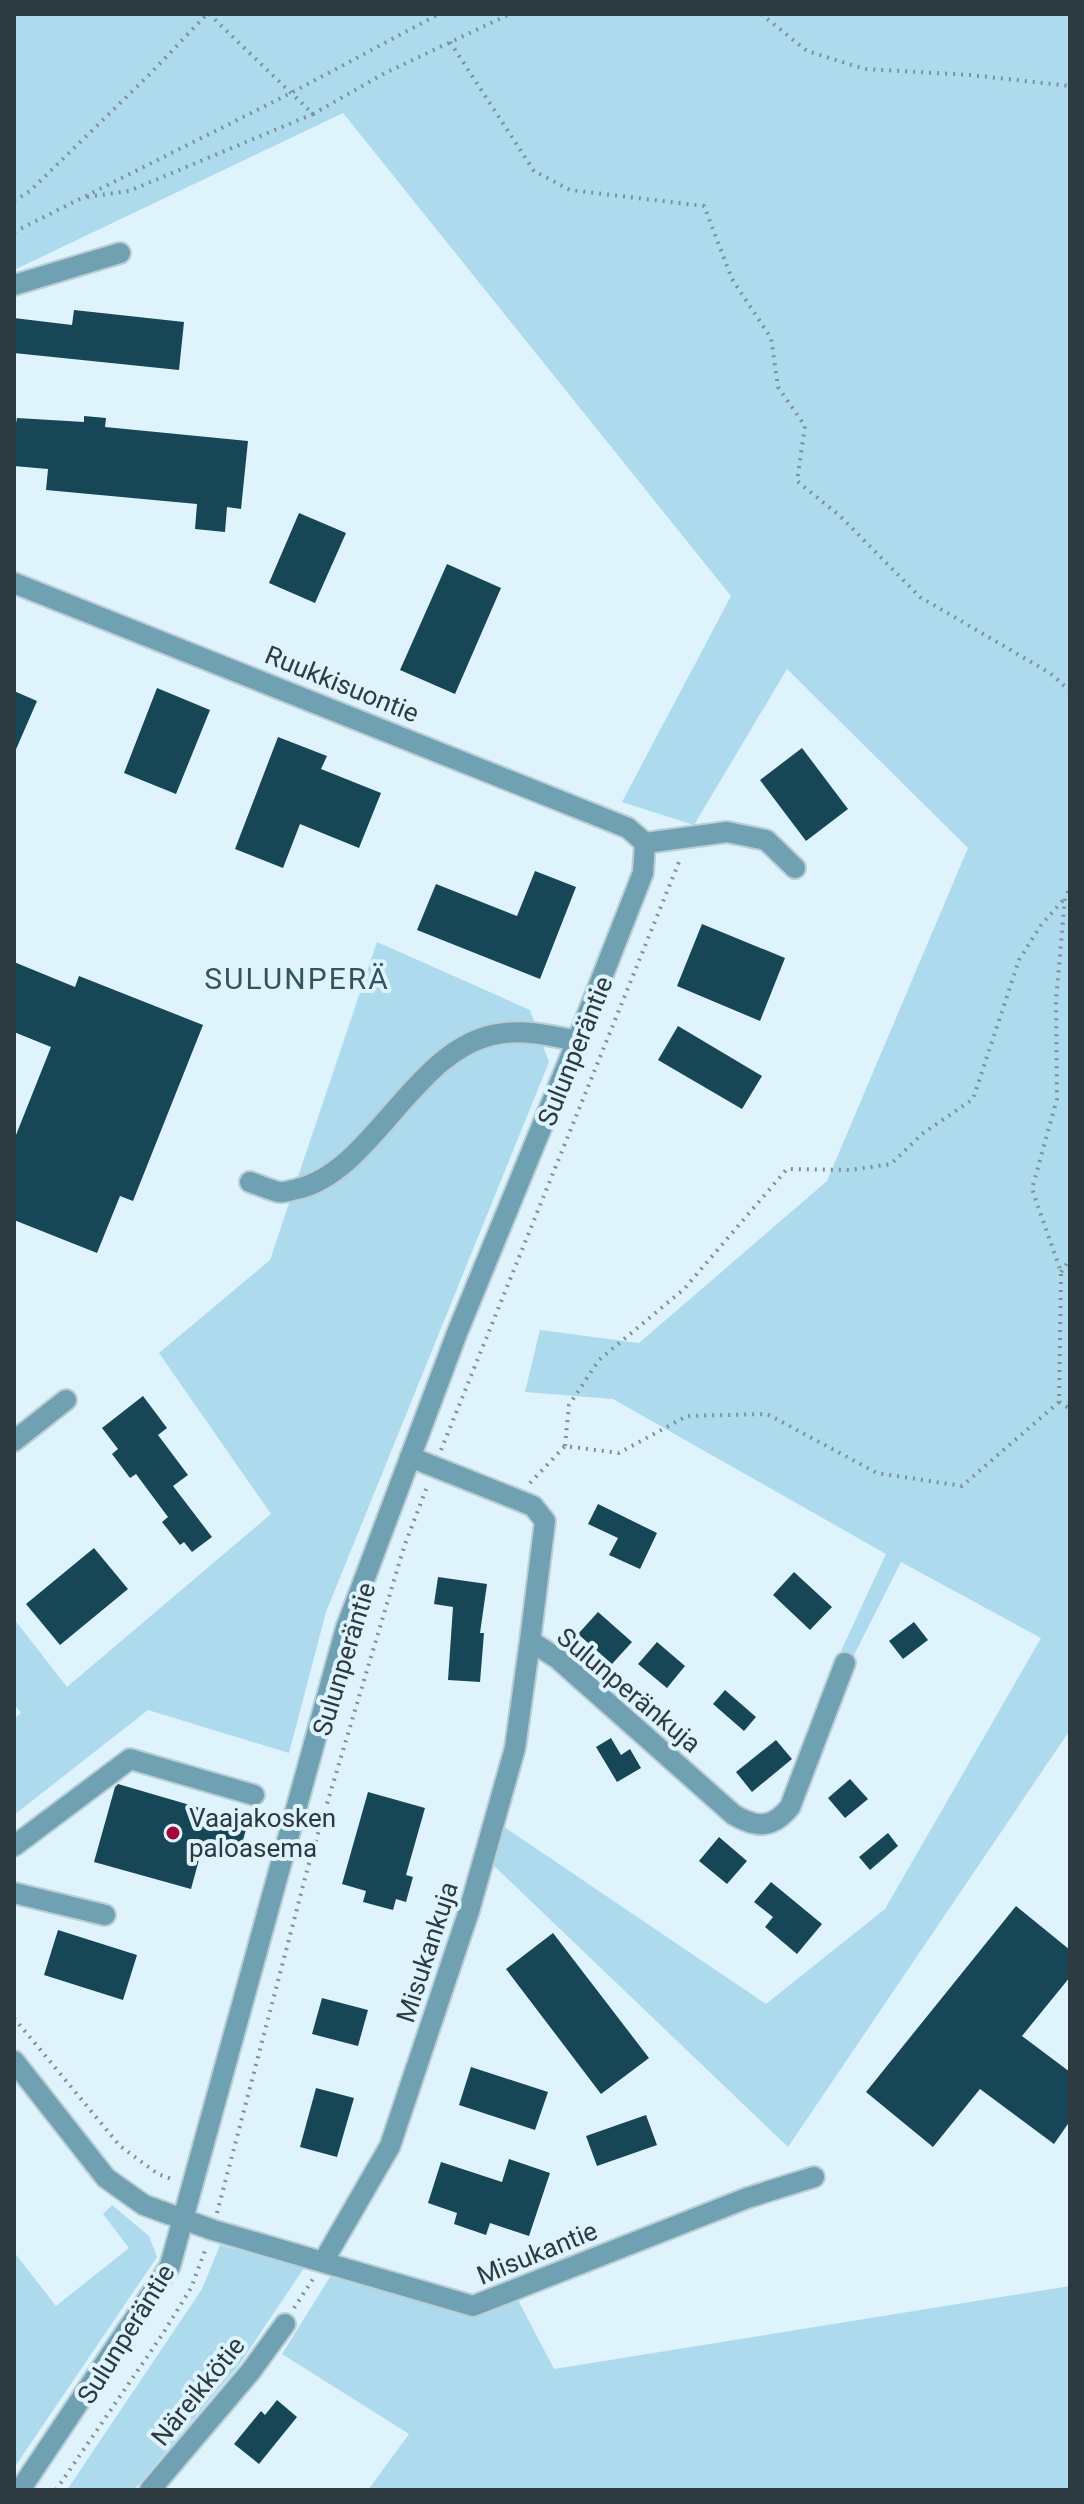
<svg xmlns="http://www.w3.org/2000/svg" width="1084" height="2504" font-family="Roboto,sans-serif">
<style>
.green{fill:#addbed}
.building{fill:#174757}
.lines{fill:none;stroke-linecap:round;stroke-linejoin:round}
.minor-casing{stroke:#bbced6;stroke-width:24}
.path{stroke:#7e9096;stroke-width:4;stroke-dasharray:2 6;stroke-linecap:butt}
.minor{stroke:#6fa1b3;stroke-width:20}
.poi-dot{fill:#a3063b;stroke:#def3fb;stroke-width:3}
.labels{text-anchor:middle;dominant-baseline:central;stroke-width:8;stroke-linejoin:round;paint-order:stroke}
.street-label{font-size:26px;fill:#2d3b41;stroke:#def3fb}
.poi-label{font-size:26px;fill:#2d3b41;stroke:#def3fb;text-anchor:start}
.quarter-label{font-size:30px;letter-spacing:2px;fill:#33535e;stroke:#def3fb}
</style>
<rect width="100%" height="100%" fill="#def3fb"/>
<!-- green -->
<path class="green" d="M14,14H1070V1730L788,2147L493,1865L503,1826L766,2004L885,1909L1041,1638L901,1562L854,1655L841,1651L886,1554L613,1399L525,1392L540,1330L639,1343L827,1181L968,848L787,669L694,825L622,802L731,596L343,113L14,270Z
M377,942L530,1010L549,1062L326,1612L289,1753L148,1710L14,1815V1719L21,1713L14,1704V1619L67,1687L271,1514L159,1353L270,1260Z
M112,2205L149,2236L157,2257L14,2468V2252L56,2306L129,2248L103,2214Z
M220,2245L304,2268L239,2365L134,2490H67L202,2289Z
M330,2277L480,2316L518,2300L554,2369L1070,2286V2490H368L409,2434L282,2354Z"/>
<!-- building -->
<path class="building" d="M74,310L184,322L179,370L14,353V318L72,325Z
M84,416L106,418L105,427L248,441L241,509L227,507L225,532L195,529L197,504L46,490L48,469L14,466V433L17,418L84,422Z
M299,513L346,533L315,603L269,583Z
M447,564L501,588L455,694L400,670Z
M157,688L210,710L176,794L124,773Z
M14,691L37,701L14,754Z
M278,737L327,756L321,769L381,793L359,848L300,824L283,868L235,849Z
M802,748L848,809L806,841L760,780Z
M535,871L576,887L540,979L417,930L436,884L517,916Z
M702,924L785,958L760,1021L677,986Z
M14,962L75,987L79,976L203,1025L133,1201L120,1196L97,1253L14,1220V1140L51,1047L14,1032Z
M678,1026L762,1076L742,1109L658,1060Z
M143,1396L167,1428L158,1435L188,1475L173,1486L212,1537L192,1552L184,1542L180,1545L162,1522L168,1517L136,1474L130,1478L112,1454L118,1449L102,1428Z
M598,1504L657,1533L640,1569L609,1555L618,1538L588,1524Z
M94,1548L128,1589L60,1645L26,1604Z
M794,1572L832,1607L810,1630L773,1595Z
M438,1577L487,1584L480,1633H484L480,1682L448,1680L453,1607L434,1604Z
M598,1612L632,1642L612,1664L578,1634Z
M914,1622L928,1640L903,1659L889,1641Z
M657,1642L685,1666L667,1688L638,1664Z
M725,1690L756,1717L744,1731L713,1704Z
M611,1738L621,1755L630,1749L641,1768L617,1782L596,1747Z
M776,1740L792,1759L752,1792L736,1772Z
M850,1779L868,1799L845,1818L828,1798Z
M118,1784L248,1822L239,1855L203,1845L191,1889L94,1862L115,1787Z
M368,1792L425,1808L406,1875L413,1877L406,1902L396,1899L393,1910L363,1902L366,1891L342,1884Z
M888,1833L898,1846L870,1870L859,1857Z
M719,1837L747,1861L727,1884L699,1861Z
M771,1882L822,1924L797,1954L765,1927L773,1917L754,1902Z
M1016,1906L1070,1950V1977L1022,2036L1070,2072V2121L1054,2144L980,2089L933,2147L866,2092Z
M58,1930L137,1955L123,2000L44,1975Z
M553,1933L649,2058L601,2094L506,1969Z
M322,1998L368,2010L358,2046L312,2034Z
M471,2067L548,2092L535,2130L459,2105Z
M316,2088L354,2098L337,2157L300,2147Z
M646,2115L657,2145L597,2166L586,2136Z
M509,2159L550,2173L529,2236L490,2223L486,2235L454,2224L457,2213L428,2203L441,2162L502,2182Z
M277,2400L297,2417L259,2464L234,2444L261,2411L265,2415Z"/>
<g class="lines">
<!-- minor casing -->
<g class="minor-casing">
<path id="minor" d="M14,285L120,253
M14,583L628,828L645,843
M645,843L727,832L766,840L795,868
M250,1182C259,1185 270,1190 279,1192C285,1193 291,1190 297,1189C373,1172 415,1047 498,1034C524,1029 552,1036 577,1041
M14,1441L66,1400
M410,1457L533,1506L545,1521L530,1641L557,1658L734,1815C757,1828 772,1829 790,1807L845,1663
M14,1846L130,1759L254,1795
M14,1893L105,1915
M14,2061L106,2178L144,2205L213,2230L473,2306L747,2198L814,2177
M323,2262L390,2146L469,1911L515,1748L530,1641
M20,2490L170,2266L346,1628L457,1333L577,1041L643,873L645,843
M150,2490L251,2371L285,2324"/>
</g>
<!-- path -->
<path class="path" d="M209,14L313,114L385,73L510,14
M761,14L807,51L865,69L971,75L1070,86
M450,42L534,171L570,190L704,206L732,279L771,338L778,387L805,426L797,481L840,516L920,597L1050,673L1070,691
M87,197L129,191L313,114
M14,201L30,191L150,74L207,14
M14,232L291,93L439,14
M1061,1272L1070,1259
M1059,1402L1070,1409
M565,1446L569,1405L599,1360L684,1289L787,1169L850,1170L891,1164L922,1134L973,1099L1019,960L1041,925L1065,898
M441,1450L681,857
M530,1483L565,1446L619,1453L687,1416L767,1414L877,1473L962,1486L1059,1402L1061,1272L1032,1189L1057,1099L1056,1000L1065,898L1070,888
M14,2018L120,2146L158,2174L174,2180
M217,2213L308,1867L404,1547L428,1484
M294,2308L313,2279
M56,2490L162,2335L191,2288L206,2248"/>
<!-- minor -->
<use href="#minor" class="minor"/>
</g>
<!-- markers -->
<circle class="poi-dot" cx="173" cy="1833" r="8"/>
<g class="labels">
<!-- street labels -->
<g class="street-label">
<text transform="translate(342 684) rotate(22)">Ruukkisuontie</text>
<text transform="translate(575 1051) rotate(-68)">Sulunperäntie</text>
<text transform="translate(344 1659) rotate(-73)">Sulunperäntie</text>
<text transform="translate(629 1690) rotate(40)">Sulunperänkuja</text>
<text transform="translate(427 1952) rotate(-72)">Misukankuja</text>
<text transform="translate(537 2253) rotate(-22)">Misukantie</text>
<text transform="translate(126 2334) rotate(-58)">Sulunperäntie</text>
<text transform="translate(198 2391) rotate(-51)">Näreikkötie</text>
</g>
<!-- poi labels -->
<g class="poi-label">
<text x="189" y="1818">Vaajakosken<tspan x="189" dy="30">paloasema</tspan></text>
</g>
<!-- quarter labels -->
<g class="quarter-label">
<text x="297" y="978">SULUNPERÄ</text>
</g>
</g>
<!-- border -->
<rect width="1084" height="2504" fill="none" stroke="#2d3b41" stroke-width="32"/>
</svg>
